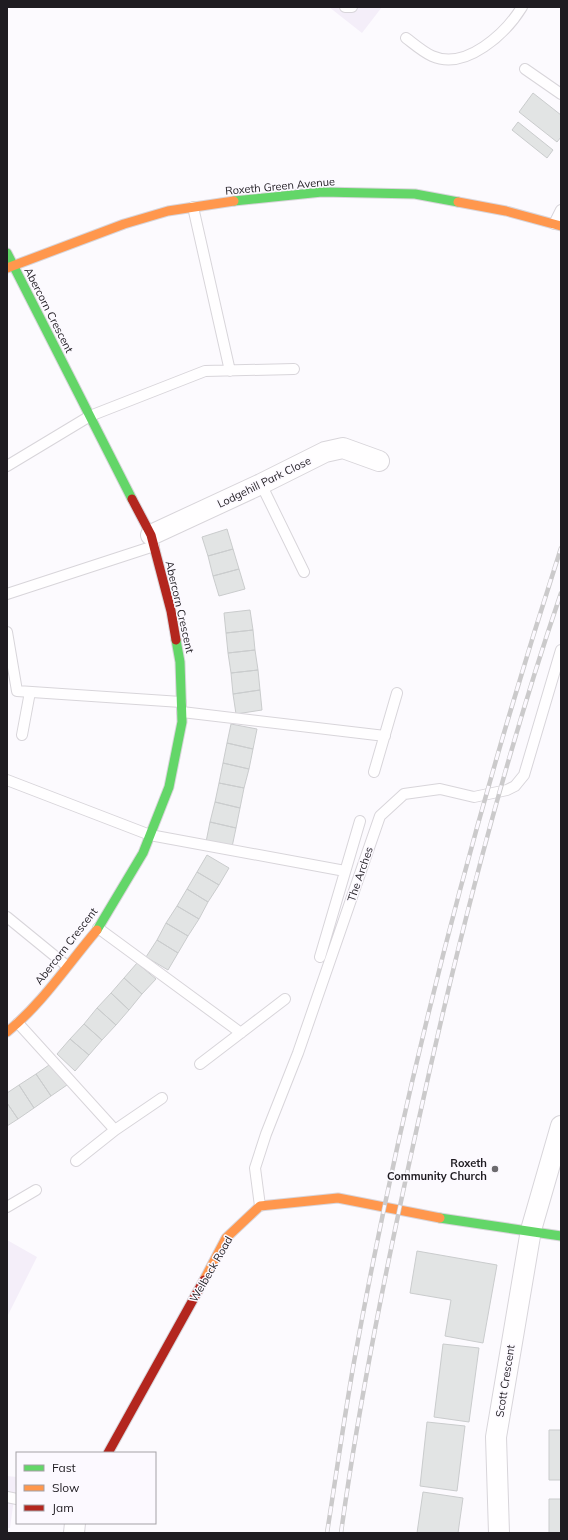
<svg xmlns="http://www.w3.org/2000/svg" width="568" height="1540" font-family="Mulish,sans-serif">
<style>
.built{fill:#f4eef9}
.building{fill:#e2e4e4;stroke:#cacccd}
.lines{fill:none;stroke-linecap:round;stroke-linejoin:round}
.lane-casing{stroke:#d8d5da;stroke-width:12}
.street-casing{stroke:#d8d5da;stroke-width:22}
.fast-casing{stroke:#d8d5da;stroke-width:11}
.slow-casing{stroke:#d8d5da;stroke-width:11}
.jam-casing{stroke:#d8d5da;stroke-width:11}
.lane{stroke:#fffeff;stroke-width:10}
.street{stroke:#fffeff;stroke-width:20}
.fast{stroke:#63d668;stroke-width:9}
.slow{stroke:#ff974d;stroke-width:9}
.jam{stroke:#b3261e;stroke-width:9}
.rail-casing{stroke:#cbcacb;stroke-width:4.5}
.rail{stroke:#fcf9ff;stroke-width:3;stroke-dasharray:9;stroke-linecap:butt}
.poi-dot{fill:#6c6a6e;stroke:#fcf9ff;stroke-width:1.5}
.labels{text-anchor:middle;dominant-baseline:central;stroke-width:3;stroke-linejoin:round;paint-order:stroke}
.street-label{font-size:11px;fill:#1f1c21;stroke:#fcf9ff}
.poi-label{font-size:11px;font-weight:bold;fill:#1f1c21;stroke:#fcf9ff;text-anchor:end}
</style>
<rect width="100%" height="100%" fill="#fcfafe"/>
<!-- built -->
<path class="built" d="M329,7H382L362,33Z
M7,1240L37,1257L7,1317Z
M7,1476L17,1477L10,1528H7Z"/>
<!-- building -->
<path class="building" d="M533,93L561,115V137L557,142L519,112Z
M518,122L553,150L547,158L512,130Z
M227,529L233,549L208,556L202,537Z
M233,549L239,569L213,576L208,556Z
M239,569L245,589L219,596L213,576Z
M250,610L253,630L226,633L224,613Z
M253,630L255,650L228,653L226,633Z
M255,650L258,670L231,673L228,653Z
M258,670L260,690L233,694L231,673Z
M260,690L262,710L236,714L233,694Z
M231,724L257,729L253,749L227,743Z
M227,743L253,749L249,769L223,763Z
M223,763L249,769L244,788L219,783Z
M219,783L244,788L240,808L215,802Z
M215,802L240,808L236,828L210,822Z
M210,822L236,828L232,847L206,842Z
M207,855L229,868L219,885L197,872Z
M197,872L219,885L208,902L187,889Z
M187,889L208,902L199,919L177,906Z
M177,906L199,919L188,936L166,923Z
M166,923L188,936L178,953L157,940Z
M157,940L178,953L168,970L146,957Z
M137,963L156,979L142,994L124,978Z
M124,978L142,994L129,1010L111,993Z
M111,993L129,1010L116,1025L97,1008Z
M97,1008L116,1025L102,1040L84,1024Z
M84,1024L102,1040L89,1055L70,1039Z
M70,1039L89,1055L75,1071L57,1054Z
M52,1063L67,1085L51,1096L36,1074Z
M36,1074L51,1096L34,1108L19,1085Z
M19,1085L34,1108L18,1119L7,1103V1093Z
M7,1103L18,1119L7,1126Z
M417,1251L497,1265L483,1343L445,1336L451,1300L410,1293Z
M443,1344L479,1348L469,1422L434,1417Z
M427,1422L465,1426L457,1491L420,1486Z
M549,1430H561V1480H549Z
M423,1492L463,1498L458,1533H417Z
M549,1499H561V1533H549Z"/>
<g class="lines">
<!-- lane casing -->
<g class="lane-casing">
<path id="lane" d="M345,7H352
M406,38C414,44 423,52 432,56C466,71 506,33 522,7
M525,69L561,94
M193,207L230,371
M554,224L561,210
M7,466L90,416L205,371L294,369
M261,484L304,572
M7,594L154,546
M7,632L17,691L181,702
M182,712L385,736
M22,735L30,692
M374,772L397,693
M7,780L150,835L345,871
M7,917L67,966
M98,928L241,1033
M320,957L360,821
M18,1023L115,1130
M200,1064L285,999
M76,1161L115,1130L162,1098
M260,1206L255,1168L266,1134L298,1053L380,816L404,794L440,789L474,797L507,790L515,786L524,775L561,650
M7,1207L36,1190
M7,1497L17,1499"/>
</g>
<!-- street casing -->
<g class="street-casing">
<path id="street" d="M151,535L261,484L325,452L343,448L379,461
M74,1533L75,1523
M499,1533L496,1437L531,1230L561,1126"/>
</g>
<!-- fast casing -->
<g class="fast-casing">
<path id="fast" d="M234,201L322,192L415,194L458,202
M7,253L132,499
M97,930L143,853L169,787L182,722L180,662L176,640
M440,1218L561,1236"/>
</g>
<!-- slow casing -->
<g class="slow-casing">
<path id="slow" d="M458,202L506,211L561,226
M7,268L124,224L168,211L234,201
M7,1032C42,1004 68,964 97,930
M204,1280L226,1238L260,1206L338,1198L440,1218"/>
</g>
<!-- jam casing -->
<g class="jam-casing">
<path id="jam" d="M132,499L151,535L171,611L176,640
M108,1453L204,1280"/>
</g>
<!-- lane -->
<use href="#lane" class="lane"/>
<!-- street -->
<use href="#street" class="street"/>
<!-- fast -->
<use href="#fast" class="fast"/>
<!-- slow -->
<use href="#slow" class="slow"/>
<!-- jam -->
<use href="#jam" class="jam"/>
<!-- rail casing -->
<g class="rail-casing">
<path id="rail" d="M327,1533C336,1476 344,1419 354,1362C404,1086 475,814 561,548
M341,1533C360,1395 388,1259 418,1123C457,944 502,766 561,593"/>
</g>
<!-- rail -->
<use href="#rail" class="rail"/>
</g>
<!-- markers -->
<circle class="poi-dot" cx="495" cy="1169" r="4"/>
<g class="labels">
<!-- street labels -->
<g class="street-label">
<text transform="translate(280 186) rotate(-5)">Roxeth Green Avenue</text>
<text transform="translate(49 310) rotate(63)">Abercorn Crescent</text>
<text transform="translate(264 482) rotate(-26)">Lodgehill Park Close</text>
<text transform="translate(180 607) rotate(77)">Abercorn Crescent</text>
<text transform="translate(360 874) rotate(-71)">The Arches</text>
<text transform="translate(66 946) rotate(-52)">Abercorn Crescent</text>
<text transform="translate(211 1269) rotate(-60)">Welbeck Road</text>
<text transform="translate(505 1381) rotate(-81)">Scott Crescent</text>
</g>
<!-- poi labels -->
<g class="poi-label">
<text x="487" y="1163">Roxeth<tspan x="487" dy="13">Community Church</tspan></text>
</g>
</g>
<!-- border -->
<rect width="568" height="1540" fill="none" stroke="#1f1c21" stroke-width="16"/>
<!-- legend -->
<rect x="16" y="1452" width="140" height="72" fill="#fcf9ff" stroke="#a4a1a6"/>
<rect x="24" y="1465" width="20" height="6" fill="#63d668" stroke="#a4a1a6"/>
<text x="52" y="1472" font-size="12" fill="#1f1c21">Fast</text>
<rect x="24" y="1485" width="20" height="6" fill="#ff974d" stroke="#a4a1a6"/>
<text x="52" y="1492" font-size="12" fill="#1f1c21">Slow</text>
<rect x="24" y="1505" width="20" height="6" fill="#b3261e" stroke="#a4a1a6"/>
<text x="52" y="1512" font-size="12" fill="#1f1c21">Jam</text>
</svg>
